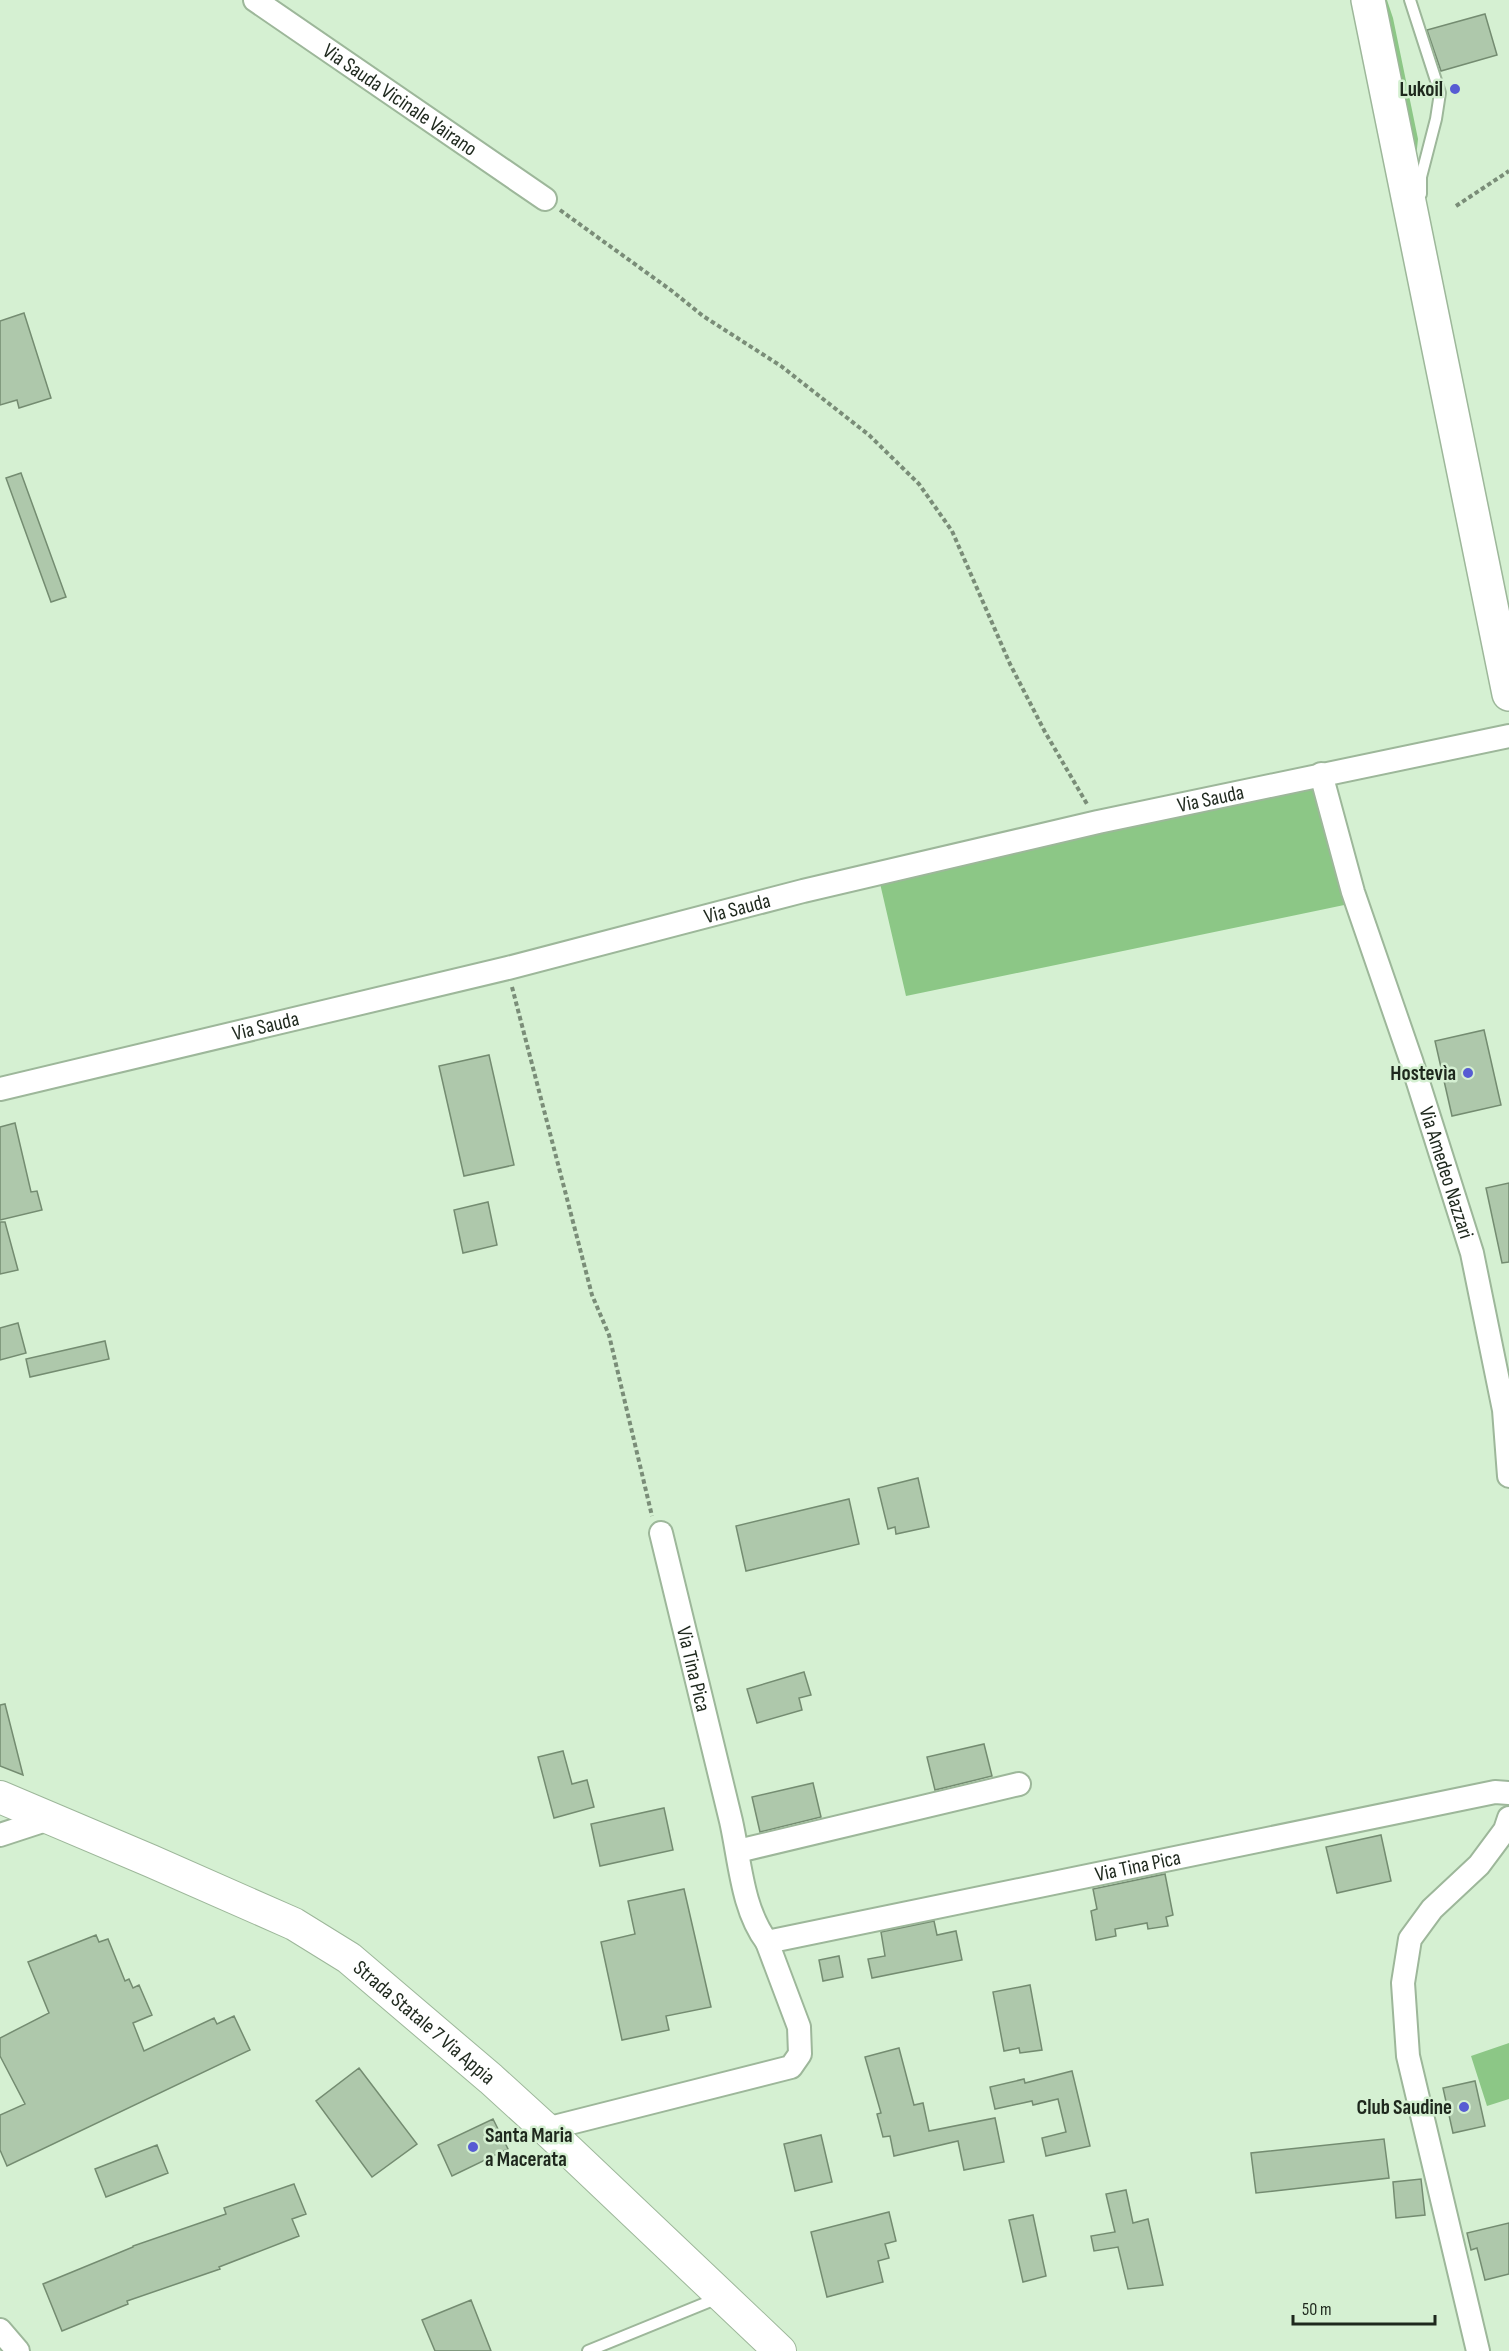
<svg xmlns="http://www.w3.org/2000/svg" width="1509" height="2351" font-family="'Sofia Sans Condensed',sans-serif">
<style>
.green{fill:#8cc786}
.building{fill:#aec8ab;stroke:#748c71;stroke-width:1.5}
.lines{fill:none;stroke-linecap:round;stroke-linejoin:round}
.service-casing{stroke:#9db79a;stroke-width:14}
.minor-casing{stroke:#9db79a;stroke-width:26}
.secondary-casing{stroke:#9db79a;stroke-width:34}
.trunk-casing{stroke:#9db79a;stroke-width:36}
.path{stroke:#7a8d78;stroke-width:4;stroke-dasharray:4.5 3;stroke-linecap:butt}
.service{stroke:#fff;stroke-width:10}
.minor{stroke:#fff;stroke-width:22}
.secondary{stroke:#fff;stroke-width:32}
.trunk{stroke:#fff;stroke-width:33}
.poi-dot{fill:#575cd3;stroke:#d5f0d2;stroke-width:2}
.labels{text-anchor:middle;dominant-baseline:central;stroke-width:5;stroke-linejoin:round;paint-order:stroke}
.poi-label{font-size:21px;font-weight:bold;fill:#1e281d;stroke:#d5f0d2;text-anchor:end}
.street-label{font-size:21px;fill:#1e281d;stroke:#d5f0d2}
</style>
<rect width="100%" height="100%" fill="#d5f0d2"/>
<!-- green -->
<path class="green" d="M1381,0H1387L1393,18L1418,139L1416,158Z
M1307,785L1315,791L1349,904L906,996L879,879Z
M1509,2043V2099L1487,2106L1471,2056Z"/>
<!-- building -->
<path class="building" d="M1485,14L1497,55L1441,71L1427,30Z
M24,313L51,398L19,408L17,400L0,405V321Z
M21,473L66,597L51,602L6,478Z
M1484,1030L1501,1105L1452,1116L1435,1041Z
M489,1055L514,1165L464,1176L439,1066Z
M15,1123L31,1192L37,1191L42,1210L0,1220V1127Z
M1509,1183V1262L1502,1263L1486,1188Z
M488,1202L497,1245L463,1253L454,1210Z
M0,1222H5L18,1270L0,1274Z
M18,1323L26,1353L0,1360V1328Z
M105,1341L109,1359L30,1377L26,1359Z
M918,1478L929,1527L896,1534L895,1527L888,1529L878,1488Z
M849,1499L859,1544L746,1571L736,1526Z
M804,1672L811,1695L799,1698L802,1710L757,1723L747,1689Z
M5,1704L23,1775L0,1766V1705Z
M984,1744L992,1776L935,1790L927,1757Z
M563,1751L572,1784L587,1780L594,1807L554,1818L538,1757Z
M813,1783L821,1817L760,1832L752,1797Z
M664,1808L673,1850L600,1866L591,1824Z
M1381,1835L1391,1881L1337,1893L1326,1847Z
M1165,1874L1173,1915L1166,1917L1168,1926L1148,1929L1147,1923L1115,1929L1116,1936L1096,1940L1091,1911L1097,1909L1093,1889Z
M684,1889L711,2007L666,2016L669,2030L622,2040L601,1942L635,1934L628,1901Z
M934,1921L937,1935L956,1931L962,1960L872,1978L868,1959L885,1956L881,1932Z
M96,1935L99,1942L108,1939L125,1981L129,1979L133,1988L139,1985L152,2015L133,2023L144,2051L214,2018L217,2024L234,2016L250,2050L7,2166L0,2150V2115L25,2104L0,2056V2038L49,2013L28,1962Z
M839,1956L843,1977L823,1981L819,1960Z
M1030,1985L1042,2050L1020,2053L1019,2048L1004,2051L993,1992Z
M899,2048L914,2105L923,2103L929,2131L995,2118L1004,2162L964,2170L958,2141L894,2156L890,2136L883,2137L877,2114L881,2113L865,2057Z
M359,2068L417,2144L372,2177L316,2101Z
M1072,2071L1090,2146L1046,2156L1042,2138L1066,2132L1058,2099L1033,2105L1032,2101L995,2109L990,2087L1024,2079L1025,2083Z
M1475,2081L1485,2126L1453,2133L1443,2088Z
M493,2119L508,2149L452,2176L438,2145Z
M821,2135L832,2182L795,2191L784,2144Z
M1384,2139L1389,2178L1256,2193L1251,2153Z
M157,2145L168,2173L106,2197L95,2169Z
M1421,2179L1425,2215L1396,2218L1393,2182Z
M294,2184L306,2214L292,2219L299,2236L219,2267L220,2269L127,2301L128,2304L62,2331L43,2284L133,2247V2246L226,2214L224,2208Z
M1126,2190L1133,2223L1148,2219L1163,2285L1128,2289L1118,2247L1094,2251L1091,2236L1115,2232L1106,2194Z
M889,2212L896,2241L885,2244L889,2258L878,2261L883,2282L827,2297L811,2232Z
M1033,2215L1046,2276L1023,2282L1009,2220Z
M1509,2223V2274L1485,2280L1477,2248L1471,2250L1467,2233Z
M471,2300L491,2351H435L422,2320Z"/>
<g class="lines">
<!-- service casing -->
<g class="service-casing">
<path id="service" d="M1410,0L1440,93L1436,119L1421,177V194
M588,2351L718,2298"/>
</g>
<!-- minor casing -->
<g class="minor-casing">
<g id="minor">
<path id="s1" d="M255,0L545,199"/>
<path id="s2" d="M1321,774L1353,892L1411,1060L1472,1253L1504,1410L1509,1476"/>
<path id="s3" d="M0,1089L508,968L803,891L1098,822L1509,736"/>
<path id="s4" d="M661,1533C684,1629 707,1725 731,1821C740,1861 742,1909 767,1942"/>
<path d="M0,1835L52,1818"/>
<path d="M738,1851L1019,1784"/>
<path id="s5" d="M546,2129L791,2067L800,2054L799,2027L767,1942L1495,1792L1509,1793"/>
<path d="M0,2330L18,2351"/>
<path d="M1478,2351L1408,2056L1403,1983L1410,1939L1432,1909L1479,1865L1505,1830L1509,1818"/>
</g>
</g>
<!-- secondary casing -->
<g class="secondary-casing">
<g id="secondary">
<path id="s6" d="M0,1797L151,1861L294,1924L349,1958L491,2079L546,2129L780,2351"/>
</g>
</g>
<!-- trunk casing -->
<g class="trunk-casing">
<path id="trunk" d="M1368,0L1509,694"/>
</g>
<!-- path -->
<path class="path" d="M1456,206L1509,171
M560,210L672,291L703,316L781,366L869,435L919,484L952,531L1010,664L1045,732L1087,804
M512,987L592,1295L609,1335L652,1516"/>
<!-- service -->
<use href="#service" class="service"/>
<!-- minor -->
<use href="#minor" class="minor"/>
<!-- secondary -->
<use href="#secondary" class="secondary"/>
<!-- trunk -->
<use href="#trunk" class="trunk"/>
</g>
<!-- markers -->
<g class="poi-dot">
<circle cx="1455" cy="89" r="6"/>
<circle cx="1468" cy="1073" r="6"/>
<circle cx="1464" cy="2107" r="6"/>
<circle cx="473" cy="2147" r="6"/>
</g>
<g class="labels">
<!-- poi labels -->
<g class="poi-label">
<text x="1443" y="89">Lukoil</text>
<text x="1456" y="1073">Hostevìa</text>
<text x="1452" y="2107">Club Saudine</text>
<text x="485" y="2135" text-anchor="start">Santa Maria<tspan x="485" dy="24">a Macerata</tspan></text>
</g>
<!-- street labels -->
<g class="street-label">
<text stroke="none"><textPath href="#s1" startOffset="176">Via Sauda Vicinale Vairano</textPath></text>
<text stroke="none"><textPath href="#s3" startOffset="1245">Via Sauda</textPath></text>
<text stroke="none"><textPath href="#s3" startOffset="759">Via Sauda</textPath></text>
<text stroke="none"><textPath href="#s3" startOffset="273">Via Sauda</textPath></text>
<text stroke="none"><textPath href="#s2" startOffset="418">Via Amedeo Nazzari</textPath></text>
<text stroke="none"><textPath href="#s4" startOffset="140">Via Tina Pica</textPath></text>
<text stroke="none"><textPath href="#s5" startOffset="765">Via Tina Pica</textPath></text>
<text stroke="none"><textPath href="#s6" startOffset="484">Strada Statale 7 Via Appia</textPath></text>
</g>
</g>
<!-- scale -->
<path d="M1293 2315v9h142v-9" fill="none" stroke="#1e281d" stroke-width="3"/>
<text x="1302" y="2315" font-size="18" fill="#1e281d" stroke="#d5f0d2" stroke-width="4.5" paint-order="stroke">50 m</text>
</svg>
